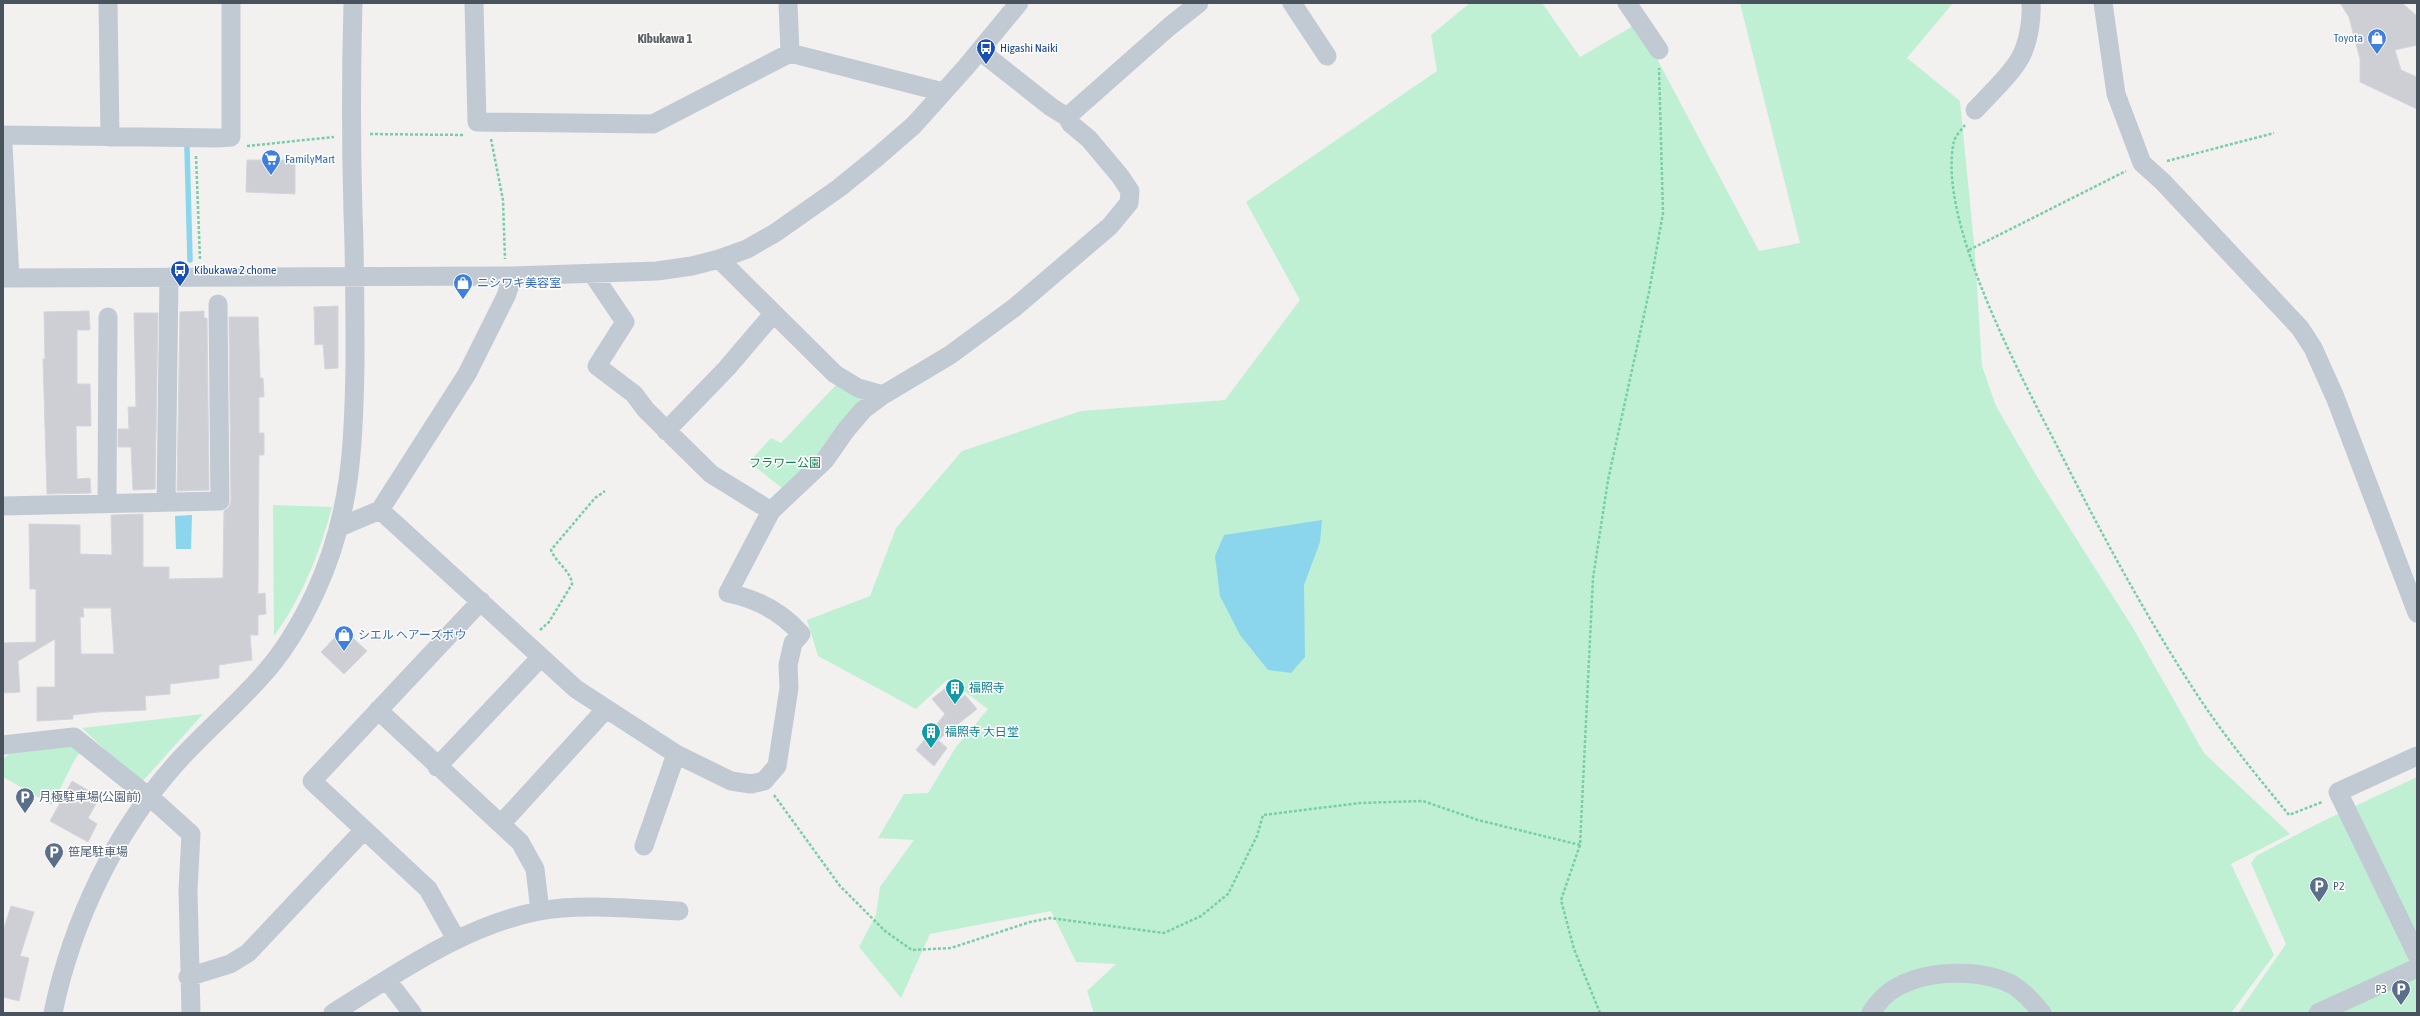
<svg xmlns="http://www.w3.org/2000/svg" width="2420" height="1016" font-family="'Asap Condensed','Noto Sans JP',sans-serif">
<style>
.green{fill:#bff0d4}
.water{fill:#8bd5ed}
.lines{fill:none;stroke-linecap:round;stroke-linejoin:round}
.stream{stroke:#8bd5ed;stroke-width:5.5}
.building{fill:#cdcfd5;stroke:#d4d6dc;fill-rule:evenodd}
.path{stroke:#76cfa6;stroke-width:2.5;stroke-dasharray:3 2;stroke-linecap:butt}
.minor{stroke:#c1cad2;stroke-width:19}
.labels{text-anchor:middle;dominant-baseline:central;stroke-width:3;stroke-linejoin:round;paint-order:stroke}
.shop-label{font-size:12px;fill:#366cbe;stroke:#fff;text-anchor:start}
.transit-label{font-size:12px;fill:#164399;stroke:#fff;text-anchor:start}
.park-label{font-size:12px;fill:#168250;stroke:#fff}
.culture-label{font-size:12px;fill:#0d838f;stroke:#fff;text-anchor:start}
.service-label{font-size:12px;fill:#4e5e75;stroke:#fff;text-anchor:start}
.neighbourhood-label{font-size:13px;font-weight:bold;fill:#5c6065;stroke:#fff}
</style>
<rect width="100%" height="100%" fill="#f3f0f0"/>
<!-- green -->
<path class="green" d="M1470,3H1542L1580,57L1638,23L1759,251L1800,243L1740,3H1953L1907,58L1960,101L1975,254L1982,366L1996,406L2036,475L2133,628L2204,753L2290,834L2231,864L2274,955L2231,1013H1094L1087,991L1116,964L1076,962L1051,911L930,934L901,998L859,947L876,915L880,887L914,840L878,838L904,794L928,793L956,747L988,709L948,679L916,709L818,656L807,620L870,596L896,528L962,451L1081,411L1225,400L1300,300L1246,202L1437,71L1431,35Z
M837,384L868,396L787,492L749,462L771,438L781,443Z
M273,505L332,507C320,552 302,598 274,636Z
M203,714L142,782L138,781L82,728Z
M70,746L82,750L75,759L52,805L3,777V759L9,754Z
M2417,777V1013H2238L2286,944L2251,863L2256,856L2321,822Z"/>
<!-- water -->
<path class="water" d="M192,515L191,549H176L175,516Z
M1322,520L1320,542L1304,585L1305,657L1291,673L1268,670L1240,635L1220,596L1215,556L1224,535Z"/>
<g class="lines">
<!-- stream -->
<path class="stream" d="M187,148L190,260"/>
</g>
<!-- building -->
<path class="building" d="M2340,3H2402L2417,16V45L2395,50L2401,70L2417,77V109L2360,82V59L2349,17Z
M247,160H295V194L246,192Z
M338,306V368L325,369L323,344L315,345L314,307Z
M89,311L90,330H77V384H90L91,426H76L77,479L90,478L91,493L47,494L43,359H45L44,312Z
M204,311V318H207L209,490L177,491L180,312Z
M134,313H158L155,489L133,490L131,447H118V429H129L128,407H136Z
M229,317H258L260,378H263L264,397H259V433H264V455H259L258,594L265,593L266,614L258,615V635H250L252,660L219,665V678L170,684V694L145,696L146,710L98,712L73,715V719L37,721V687H55V639L18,661L20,692L3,693V643L36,642V589H30L29,524L80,525V554L112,555L111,515L143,514V567H169V579L223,578L224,511L229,507L231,501ZM83,608H111L114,654H81L80,617H84Z
M343,629L367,651L344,674L321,652Z
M947,687L958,701L965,695L977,709L938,740L947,748L934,766L916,750L945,714L932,699Z
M72,781L100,797L88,818L97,824L88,842L50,821Z
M11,906L34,912L20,956L29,958L19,1001L3,997V931Z"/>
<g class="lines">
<!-- path -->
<path class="path" d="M1965,125C1962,129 1956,135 1954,141C1936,221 2022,378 2059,450C2101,533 2145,615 2196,693C2224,736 2257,776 2289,815L2322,802
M370,134L465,135
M491,139L503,200L505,259
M247,146L334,137
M196,156L200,259
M2167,161L2274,133
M1969,250L2126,171
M540,630L549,622L572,584C571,571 556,563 551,550L595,498L605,491
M774,795L840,886L885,931L912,950L951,948L1030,922L1050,918L1164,933L1201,916L1228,894L1257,836L1263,815L1360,803L1423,801L1478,820L1580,845
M1600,1013L1574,949L1561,900L1580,845L1593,578L1608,480L1649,292L1663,213L1659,68"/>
<!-- minor -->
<path class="minor" d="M108,3L110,137
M474,3L477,122L653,124L790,53L943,92
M788,3L790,53
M1292,3L1327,56
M1627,3L1659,50
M2103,3L2116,94L2142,163L2163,182L2300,328L2313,348L2335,397L2417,613
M1975,110C1989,95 2016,70 2023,52C2029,38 2032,18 2031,3
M1067,117L1170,26L1199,3
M3,135L216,138L231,137V3
M3,144L10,278
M719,259L835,374L858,388L883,395
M592,273L625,322L597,366L634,394L646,410L711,474L771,511
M3,278L513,276L657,271L692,266L719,259L747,249L775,233L839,188L876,158L914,125L966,67L1019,3
M666,431L727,368L773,314
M166,502L169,277
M107,503L108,317
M3,506L220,501L218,304
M380,510L576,689L676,754L731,781L751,784L764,781L777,766L789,688L788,665L793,643L801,634C782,612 757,599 728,593L771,511L825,460L846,430L863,410L883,395L950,355L1014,308L1110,226L1129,203L1130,191L1120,176L1089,139L1071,124L1067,117L1051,107L980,51
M340,527L380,510L467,374L506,296L513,276
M378,710L520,842L535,869L540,911
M3,745L74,737L160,806L191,834L188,890L191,1013
M2417,756L2338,792L2417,955
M437,767L541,657
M501,824L606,709
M644,846L676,754
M456,939L428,889L312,781L481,601
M188,977L230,964L248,953L364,830
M387,980L412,1013
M53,1013C72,921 116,829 180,759C206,731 235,706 261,677C283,653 301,623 315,593C351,516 354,445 355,362C355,312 355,262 353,213C351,143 351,73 353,3
M333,1013C398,973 463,926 539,911C580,903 637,909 679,911
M1871,1013C1877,1003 1886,993 1897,987C1928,970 1981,968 2013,985C2024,992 2034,1003 2042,1013
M2318,1013L2417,968"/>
</g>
<!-- icons -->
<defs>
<g id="shop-pin" transform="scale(1)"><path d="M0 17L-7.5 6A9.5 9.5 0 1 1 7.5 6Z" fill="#3f7fe0" stroke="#fff"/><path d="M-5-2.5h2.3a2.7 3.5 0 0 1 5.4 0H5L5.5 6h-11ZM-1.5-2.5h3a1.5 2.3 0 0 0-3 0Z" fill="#fff"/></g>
<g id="bus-pin" transform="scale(1)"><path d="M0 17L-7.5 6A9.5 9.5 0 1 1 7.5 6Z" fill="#1a4fb4" stroke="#fff"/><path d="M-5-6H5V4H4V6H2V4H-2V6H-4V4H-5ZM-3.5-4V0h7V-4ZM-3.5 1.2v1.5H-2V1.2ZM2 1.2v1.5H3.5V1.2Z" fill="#fff"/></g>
<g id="supermarket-pin" transform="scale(1)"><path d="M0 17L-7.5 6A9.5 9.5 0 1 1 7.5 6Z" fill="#3f7fe0" stroke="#fff"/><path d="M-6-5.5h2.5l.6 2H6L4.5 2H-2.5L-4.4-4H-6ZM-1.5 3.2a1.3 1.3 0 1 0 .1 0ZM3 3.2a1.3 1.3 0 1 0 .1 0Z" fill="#fff"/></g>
<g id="building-pin" transform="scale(1)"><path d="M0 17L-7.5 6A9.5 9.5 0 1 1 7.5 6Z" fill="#0f9aa8" stroke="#fff"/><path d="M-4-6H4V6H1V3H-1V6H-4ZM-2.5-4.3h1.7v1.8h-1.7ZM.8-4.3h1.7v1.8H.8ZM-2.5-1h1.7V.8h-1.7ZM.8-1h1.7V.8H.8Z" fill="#fff"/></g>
<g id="parking-pin" transform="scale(1)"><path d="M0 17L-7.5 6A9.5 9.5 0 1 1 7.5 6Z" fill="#5c6f8a" stroke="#fff"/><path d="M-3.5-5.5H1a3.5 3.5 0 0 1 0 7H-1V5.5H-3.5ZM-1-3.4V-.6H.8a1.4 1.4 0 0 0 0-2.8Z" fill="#fff"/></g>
</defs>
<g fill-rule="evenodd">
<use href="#shop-pin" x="2377" y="38"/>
<use href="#bus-pin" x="986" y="48"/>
<use href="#supermarket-pin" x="271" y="159"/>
<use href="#bus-pin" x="180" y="270"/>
<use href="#shop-pin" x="463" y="283"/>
<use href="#shop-pin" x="344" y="635"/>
<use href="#building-pin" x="955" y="688"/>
<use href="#building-pin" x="931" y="732"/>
<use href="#parking-pin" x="25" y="797"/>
<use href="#parking-pin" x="54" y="852"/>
<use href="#parking-pin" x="2319" y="886"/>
<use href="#parking-pin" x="2401" y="989"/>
</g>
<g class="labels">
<!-- shop labels -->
<g class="shop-label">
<text x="2363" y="38" text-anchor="end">Toyota</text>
<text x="285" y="159">FamilyMart</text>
<text x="477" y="283">ニシワキ美容室</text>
<text x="358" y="635">シエル ヘアーズボウ</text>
</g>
<!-- transit labels -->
<g class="transit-label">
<text x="1000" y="48">Higashi Naiki</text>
<text x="194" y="270">Kibukawa 2 chome</text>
</g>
<!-- park labels -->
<g class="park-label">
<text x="785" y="463">フラワー公園</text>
</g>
<!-- culture labels -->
<g class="culture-label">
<text x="969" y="688">福照寺</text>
<text x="945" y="732">福照寺 大日堂</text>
</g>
<!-- service labels -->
<g class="service-label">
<text x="39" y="797">月極駐車場(公園前)</text>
<text x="68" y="852">笹尾駐車場</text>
<text x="2333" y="886">P2</text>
<text x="2387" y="989" text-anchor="end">P3</text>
</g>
<!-- neighbourhood labels -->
<g class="neighbourhood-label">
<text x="665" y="38">Kibukawa 1</text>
</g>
</g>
<!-- border -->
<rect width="2420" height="1016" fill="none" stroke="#48535e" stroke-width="8"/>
</svg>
